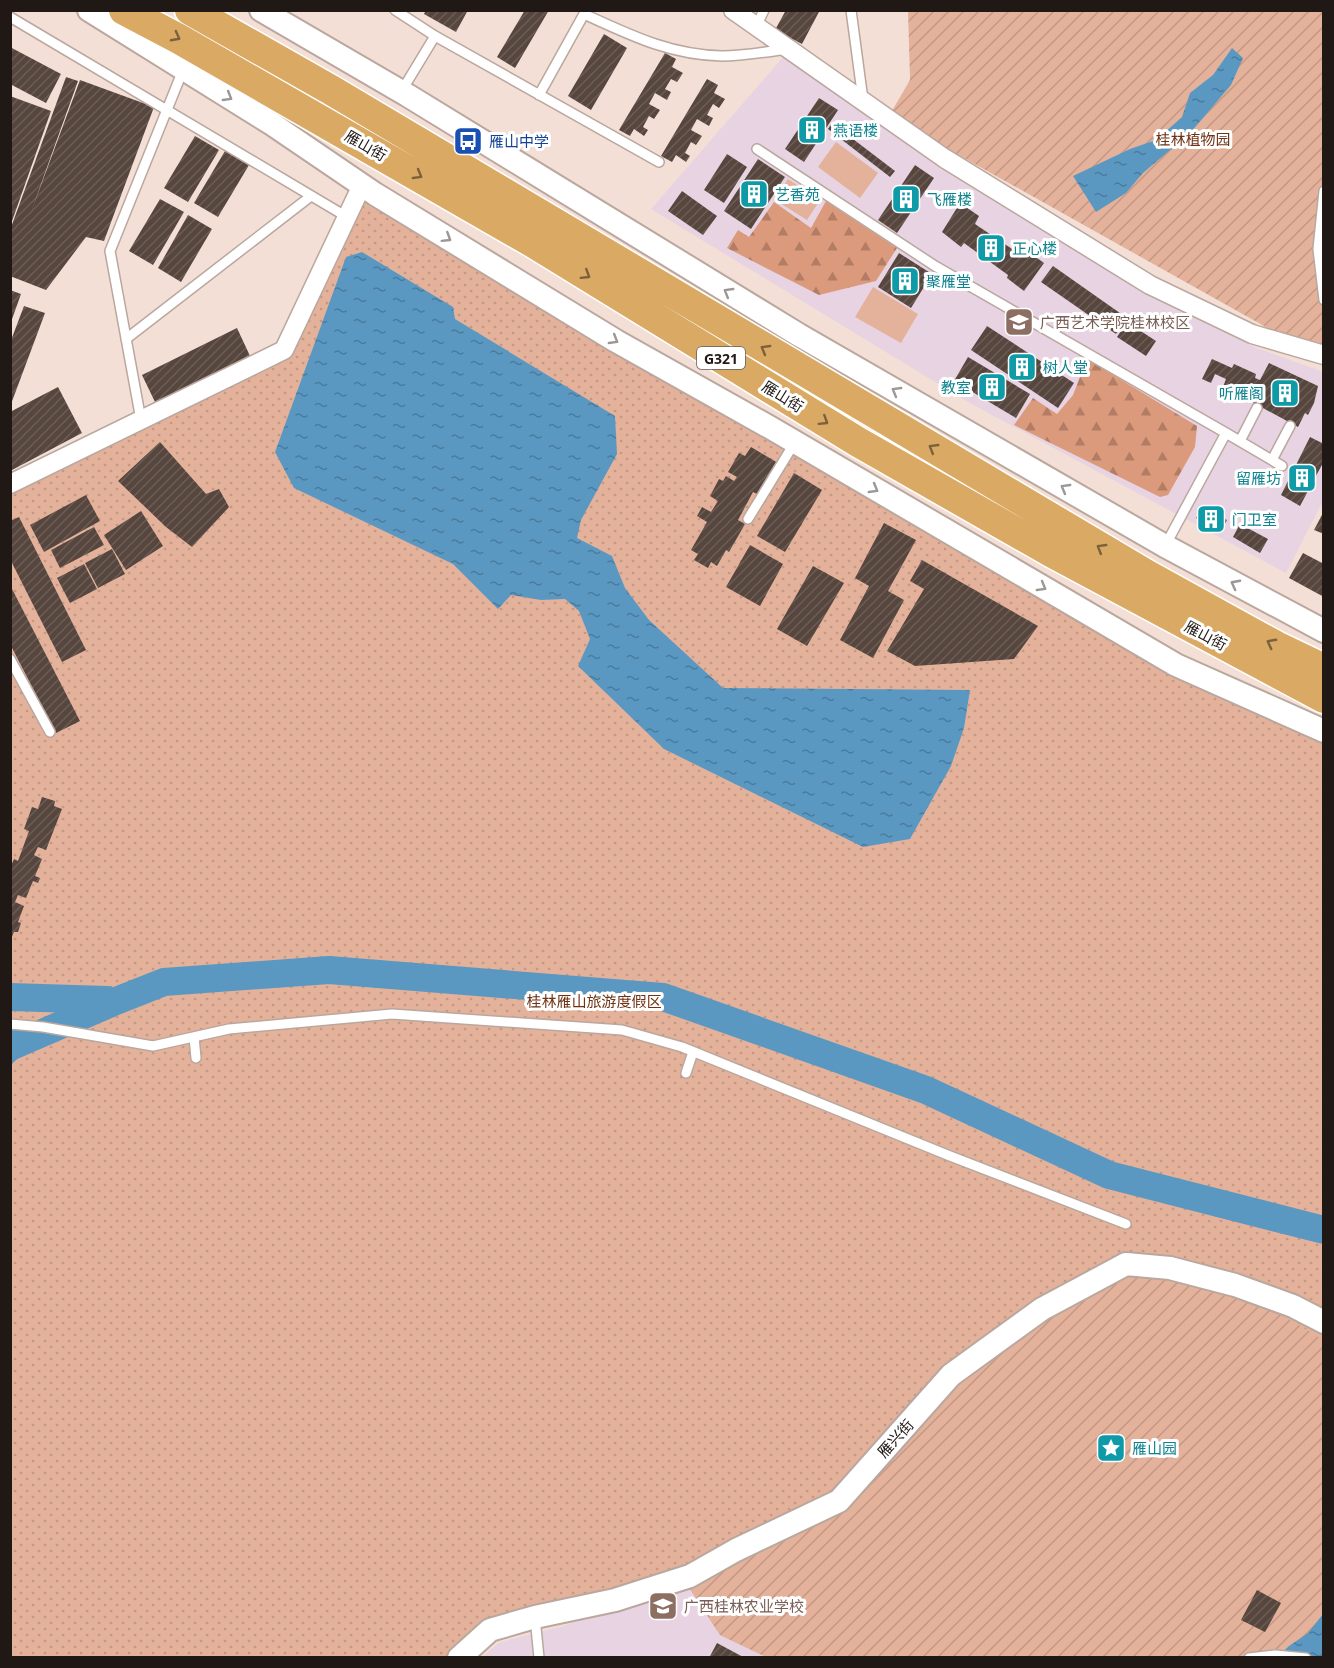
<svg xmlns="http://www.w3.org/2000/svg" width="1334" height="1668" font-family="'Open Sans','Noto Sans SC',sans-serif">
<style>
.education{fill:#e7d3e2}
.grass{fill:url(#grass-dots)}
.forest{fill:url(#forest-firs)}
.garden{fill:url(#garden-furrows)}
.pitch{fill:#e4b29b}
.water{fill:url(#water-ripples)}
.lines{fill:none;stroke-linecap:round;stroke-linejoin:round}
.river{stroke:#5a98c2;stroke-width:28}
.building{fill:url(#building-hatch)}
.service-casing{stroke:#baa79e;stroke-width:12}
.minor-casing{stroke:#baa79e;stroke-width:21}
.tertiary-casing{stroke:#baa79e;stroke-width:26}
.trunk-casing{stroke:#fff;stroke-width:33}
.service{stroke:#fff;stroke-width:9}
.minor{stroke:#fff;stroke-width:18}
.tertiary{stroke:#fff;stroke-width:22}
.trunk{stroke:#daaa64;stroke-width:30}
.oneway{stroke:#7c613c}
.oneway2{stroke:#9a9796}
.labels{text-anchor:middle;dominant-baseline:central;stroke-width:6;stroke-linejoin:round;paint-order:stroke}
.shield{fill:#fff;stroke:#625d5b;stroke-width:1.5}
.shield-label{font-size:14px;font-weight:bold;fill:#1f1815}
.culture-label{font-size:15px;fill:#0d838f;stroke:#fff;text-anchor:start}
.park-label{font-size:15px;fill:#6f3213;stroke:#fff}
.transit-label{font-size:15px;fill:#164399;stroke:#fff;text-anchor:start}
.street-label{font-size:15px;fill:#1f1815;stroke:#fff}
.education-label{font-size:15px;fill:#785e54;stroke:#fff;text-anchor:start}
</style>
<defs>
<pattern id="grass-dots" width="8" height="8" patternUnits="userSpaceOnUse" patternTransform="scale(1.5)"><rect width="8" height="8" fill="#e4b29b"/><path d="M2 2h.1M6 6h.1" fill="none" stroke="#c39885" stroke-width="1.8" stroke-linecap="round"/></pattern>
<pattern id="forest-firs" width="22" height="20" patternUnits="userSpaceOnUse" patternTransform="scale(1.5)"><rect width="22" height="20" fill="#dc9a7c"/><path d="M5 1l3.5 6h-7zM16 11l3.5 6h-7z" fill="#b27d64"/></pattern>
<pattern id="garden-furrows" width="10" height="10" patternUnits="userSpaceOnUse" patternTransform="scale(1.5)"><rect width="10" height="10" fill="#e4b29b"/><path d="M-1 1l2-2M0 10L10 0M9 11l2-2" fill="none" stroke="#c39885"/></pattern>
<pattern id="water-ripples" width="26" height="14" patternUnits="userSpaceOnUse" patternTransform="scale(1.5)"><rect width="26" height="14" fill="#5a98c2"/><path d="M2 4q2-2 4 0t4 0M15 11q2-2 4 0t4 0" fill="none" stroke="#4a7b9c"/></pattern>
<pattern id="building-hatch" width="6" height="6" patternUnits="userSpaceOnUse" patternTransform="scale(1.5)"><rect width="6" height="6" fill="#56463e"/><path d="M-1 1l2-2M0 6l6-6M5 7l2-2" fill="none" stroke="#6a5d57"/></pattern>
</defs>
<rect width="100%" height="100%" fill="#f3dfd6"/>
<!-- education -->
<path class="education" d="M785,55L884,125L1146,295L1257,348L1323,372V501L1286,573L968,402L651,209Z
M688,1586L720,1635L766,1657L481,1658L500,1642L563,1626Z"/>
<!-- grass -->
<path class="grass" d="M362,185L1176,665L1323,731V1657H766L720,1635L688,1586L535,1617L459,1657L11,1658V484L284,350Z"/>
<!-- forest -->
<path class="forest" d="M826,201L897,248L876,281L819,295L727,248L738,230L749,237L774,202L811,228Z
M1087,359L1197,426L1195,447L1168,495L1160,497L1014,425L1033,398L1057,414L1073,395Z"/>
<!-- garden -->
<path class="garden" d="M908,11H1323V359L889,116L910,80Z
M1127,1273C1141,1274 1156,1274 1169,1276C1225,1284 1276,1310 1323,1340V1657H766L720,1635L688,1586L843,1510L952,1387L1045,1318Z"/>
<!-- pitch -->
<path class="pitch" d="M836,142L878,173L860,198L818,167Z
M788,179L820,200L807,220L775,200Z
M873,287L918,314L901,343L855,317Z"/>
<!-- water -->
<path class="water" d="M1232,48L1243,58L1231,85L1191,132L1143,173L1126,193L1096,212L1073,176L1130,149L1156,140L1182,117L1190,93L1213,75Z
M362,252L453,307L455,319L615,416L617,454L581,520L577,538L612,556L625,588L649,620L723,688L970,690L964,728L951,766L910,839L863,847L664,749L578,666L590,639L579,611L565,599L541,600L511,595L498,609L453,564L294,488L275,452L346,257Z
M11,1030L52,1038L19,1057L11,1065Z
M1323,1614V1657L1276,1658L1289,1646L1308,1633Z"/>
<g class="lines">
<!-- river -->
<path class="river" d="M10,997L107,1000
M10,1047L116,1001L164,982L329,970L663,997L926,1090L1109,1175L1324,1230"/>
</g>
<!-- building -->
<path class="building" d="M426,10H468L456,32L424,14Z
M525,10H549L515,68L497,57Z
M786,10H820L802,44L775,30Z
M604,34L627,48L591,110L568,96Z
M10,47L61,74L46,103L10,84Z
M665,53L676,59L672,67L683,73L677,82L671,79L665,89L671,92L667,100L655,93L649,104L660,110L654,119L649,116L643,127L648,130L644,136L634,129L630,136L619,130Z
M66,77L78,81L31,212L80,80L154,107L104,241L86,237L46,290L10,276V230Z
M707,79L718,85L714,93L725,99L719,108L713,104L707,115L713,118L709,126L697,119L691,130L702,136L696,145L691,142L685,153L690,156L686,162L676,155L672,162L661,156Z
M10,96L51,111L11,224H10Z
M819,98L838,110L804,162L785,149Z
M832,123L895,171L890,177L828,129Z
M195,136L219,150L188,202L164,188Z
M225,151L249,165L218,217L194,203Z
M727,154L747,167L724,203L704,190Z
M758,159L785,177L751,229L724,211Z
M915,165L934,178L897,233L878,220Z
M682,191L717,216L703,235L668,211Z
M160,199L184,212L153,265L129,251Z
M960,203L979,216L975,224L1021,255L1026,250L1044,263L1024,291L1007,278L1008,275L964,243L961,247L942,232Z
M188,215L212,229L181,282L158,268Z
M899,253L932,274L911,308L878,287Z
M1053,266L1127,318L1116,334L1041,282Z
M10,290L21,294L11,322H10Z
M24,306L45,313L11,404L10,343Z
M1127,322L1156,341L1146,356L1117,337Z
M987,326L1074,383L1058,408L971,350Z
M237,328L250,356L155,402L142,375Z
M968,357L1030,394L1016,418L954,381Z
M1212,359L1232,368L1234,364L1256,374L1255,378L1260,380L1269,363L1318,386L1314,403L1308,415L1305,413L1298,427L1250,401L1256,388L1252,386L1247,397L1223,387L1226,379L1215,374L1211,383L1202,379Z
M58,387L82,433L12,470L10,412Z
M1310,437L1324,444V461L1300,506L1281,495Z
M160,442L206,494L219,489L229,507L192,547L166,527L118,481Z
M751,447L778,463L759,495L753,492L738,520L745,524L729,552L726,550L717,566L711,562L708,568L694,560L698,554L691,550L707,522L697,516L702,507L711,512L718,501L710,496L719,479L723,481L726,476L734,481L737,477L728,472L739,453L745,456Z
M794,473L822,490L785,552L757,536Z
M86,495L100,521L44,552L30,525Z
M1202,507L1227,520L1221,531L1196,518Z
M141,511L163,546L126,570L104,535Z
M1324,511V534L1314,530Z
M19,517L86,650L62,662L10,559V521Z
M884,523L916,540L888,591L904,600L873,658L840,640L869,586L855,578Z
M1240,524L1268,539L1260,553L1233,537Z
M94,527L104,545L60,568L51,550Z
M750,545L783,564L760,606L726,587Z
M112,549L125,574L98,588L85,563Z
M1303,553L1324,564L1322,579L1324,597L1289,578Z
M922,560L1038,626L1014,659L915,666L887,651L924,589L910,581Z
M84,564L97,589L70,603L57,578Z
M813,566L844,583L807,646L777,629Z
M10,585L80,721L56,733L10,644Z
M42,797L55,801L54,806L62,809L46,850L38,847L34,855L42,859L35,876L40,878L38,883L33,881L26,898L18,895L15,902L24,906L18,922L21,923L18,932H14L10,941V868L14,859L18,861L29,831L24,829L32,807L38,809Z
M1257,1590L1281,1603L1265,1632L1241,1620Z
M717,1643L745,1658H709Z"/>
<g class="lines">
<!-- service casing -->
<g class="service-casing">
<path id="service" d="M395,10L435,36L659,162
M851,10L863,100
M10,17L347,217
M756,27L764,10
M401,92L435,36
M539,95L584,14C630,35 670,55 722,56C743,56 766,52 787,49
M757,149L935,266L1226,433L1165,546
M1324,191L1318,249L1324,300
M126,339L311,196
M141,420L110,251L183,70
M1226,433L1282,466
M1240,441L1257,408
M1272,460L1290,426
M748,519L795,442
M10,659L50,732
M10,1024L43,1027L153,1046L229,1029L392,1014L622,1030L682,1047L950,1156L1126,1224
M194,1037L196,1058
M686,1073L693,1052
M535,1617L539,1658
M1249,1658L1275,1655L1306,1658"/>
</g>
<!-- minor casing -->
<g class="minor-casing">
<path id="minor" d="M733,10L944,158L1150,285L1252,334L1324,355
M10,484L284,350L362,185"/>
</g>
<!-- tertiary casing -->
<g class="tertiary-casing">
<path id="tertiary" d="M89,10L272,124L375,194L616,341L771,428L1176,665L1324,731
M261,10L407,95L799,335L1165,546L1324,631
M459,1658L490,1630L535,1617L615,1600L690,1576L736,1550L839,1501L951,1375L1042,1309L1126,1264L1170,1268L1235,1285L1293,1306L1324,1322"/>
</g>
<!-- trunk casing -->
<g class="trunk-casing">
<path id="trunk" d="M124,10L179,39L532,242L858,442L1051,552L1324,698
M190,10L331,90L1147,575L1276,646L1324,669"/>
</g>
<!-- service -->
<use href="#service" class="service"/>
<!-- minor -->
<use href="#minor" class="minor"/>
<!-- tertiary -->
<use href="#tertiary" class="tertiary"/>
<!-- trunk -->
<use href="#trunk" class="trunk"/>
</g>
<!-- one-way arrows -->
<defs><path id="oneway-chevron" d="M-2-3.5L2.5 0L-2 3.5" fill="none" stroke-width="1.6" stroke-linecap="round" stroke-linejoin="round" transform="scale(1.5)"/></defs>
<g class="oneway">
<use href="#oneway-chevron" transform="translate(176 37) rotate(28)"/>
<use href="#oneway-chevron" transform="translate(418 175) rotate(30)"/>
<use href="#oneway-chevron" transform="translate(586 275) rotate(32)"/>
<use href="#oneway-chevron" transform="translate(765 349) rotate(-150)"/>
<use href="#oneway-chevron" transform="translate(824 421) rotate(32)"/>
<use href="#oneway-chevron" transform="translate(933 448) rotate(-149)"/>
<use href="#oneway-chevron" transform="translate(1101 548) rotate(-149)"/>
<use href="#oneway-chevron" transform="translate(1271 643) rotate(-152)"/>
</g>
<g class="oneway2">
<use href="#oneway-chevron" transform="translate(228 97) rotate(31)"/>
<use href="#oneway-chevron" transform="translate(447 238) rotate(32)"/>
<use href="#oneway-chevron" transform="translate(728 292) rotate(-149)"/>
<use href="#oneway-chevron" transform="translate(614 340) rotate(31)"/>
<use href="#oneway-chevron" transform="translate(896 391) rotate(-150)"/>
<use href="#oneway-chevron" transform="translate(1065 488) rotate(-150)"/>
<use href="#oneway-chevron" transform="translate(874 489) rotate(30)"/>
<use href="#oneway-chevron" transform="translate(1235 584) rotate(-152)"/>
<use href="#oneway-chevron" transform="translate(1042 587) rotate(30)"/>
</g>
<!-- icons -->
<defs>
<g id="building-square" transform="scale(1.5)"><rect x="-9" y="-9" width="18" height="18" rx="4" fill="#0f9aa8" stroke="#fff"/><path d="M-4-6H4V6H1V3H-1V6H-4ZM-2.5-4.3h1.7v1.8h-1.7ZM.8-4.3h1.7v1.8H.8ZM-2.5-1h1.7V.8h-1.7ZM.8-1h1.7V.8H.8Z" fill="#fff"/></g>
<g id="bus-square" transform="scale(1.5)"><rect x="-9" y="-9" width="18" height="18" rx="4" fill="#1a4fb4" stroke="#fff"/><path d="M-5-6H5V4H4V6H2V4H-2V6H-4V4H-5ZM-3.5-4V0h7V-4ZM-3.5 1.2v1.5H-2V1.2ZM2 1.2v1.5H3.5V1.2Z" fill="#fff"/></g>
<g id="university-square" transform="scale(1.5)"><rect x="-9" y="-9" width="18" height="18" rx="4" fill="#8d6e63" stroke="#fff"/><path d="M0-5L7-2L0 1L-7-2ZM-4 1L0 2.5L4 1V4Q0 6-4 4Z" fill="#fff"/></g>
<g id="sight-square" transform="scale(1.5)"><rect x="-9" y="-9" width="18" height="18" rx="4" fill="#0f9aa8" stroke="#fff"/><path d="M0-6L1.8-2.2L6-1.7L2.9 1.2L3.7 5.4L0 3.3L-3.7 5.4L-2.9 1.2L-6-1.7L-1.8-2.2Z" fill="#fff"/></g>
<g id="school-square" transform="scale(1.5)"><rect x="-9" y="-9" width="18" height="18" rx="4" fill="#8d6e63" stroke="#fff"/><path d="M0-5L7-2L0 1L-7-2ZM-4 1L0 2.5L4 1V4Q0 6-4 4Z" fill="#fff"/></g>
</defs>
<g fill-rule="evenodd">
<use href="#building-square" x="812" y="130"/>
<use href="#bus-square" x="468" y="141"/>
<use href="#building-square" x="754" y="194"/>
<use href="#building-square" x="906" y="199"/>
<use href="#building-square" x="991" y="248"/>
<use href="#building-square" x="905" y="281"/>
<use href="#university-square" x="1019" y="322"/>
<use href="#building-square" x="1022" y="367"/>
<use href="#building-square" x="992" y="387"/>
<use href="#building-square" x="1285" y="393"/>
<use href="#building-square" x="1302" y="478"/>
<use href="#building-square" x="1211" y="519"/>
<use href="#sight-square" x="1111" y="1448"/>
<use href="#school-square" x="663" y="1606"/>
</g>
<g class="labels">
<!-- shield labels -->
<rect class="shield" x="697" y="347" width="48" height="22" rx="4.5"/>
<g class="shield-label">
<text x="721" y="358">G321</text>
</g>
<!-- culture labels -->
<g class="culture-label">
<text x="833" y="130">燕语楼</text>
<text x="775" y="194">艺香苑</text>
<text x="927" y="199">飞雁楼</text>
<text x="1012" y="248">正心楼</text>
<text x="926" y="281">聚雁堂</text>
<text x="1043" y="367">树人堂</text>
<text x="971" y="387" text-anchor="end">教室</text>
<text x="1264" y="393" text-anchor="end">听雁阁</text>
<text x="1281" y="478" text-anchor="end">留雁坊</text>
<text x="1232" y="519">门卫室</text>
<text x="1132" y="1448">雁山园</text>
</g>
<!-- park labels -->
<g class="park-label">
<text x="1193" y="139">桂林植物园</text>
<text x="594" y="1001">桂林雁山旅游度假区</text>
</g>
<!-- transit labels -->
<g class="transit-label">
<text x="489" y="141">雁山中学</text>
</g>
<!-- street labels -->
<g class="street-label">
<text transform="translate(366 145) rotate(30)">雁山街</text>
<text transform="translate(783 396) rotate(32)">雁山街</text>
<text transform="translate(1206 635) rotate(28)">雁山街</text>
<text transform="translate(895 1438) rotate(-48)">雁兴街</text>
</g>
<!-- education labels -->
<g class="education-label">
<text x="1040" y="322">广西艺术学院桂林校区</text>
<text x="684" y="1606">广西桂林农业学校</text>
</g>
</g>
<!-- border -->
<rect width="1334" height="1668" fill="none" stroke="#1f1815" stroke-width="24"/>
</svg>
